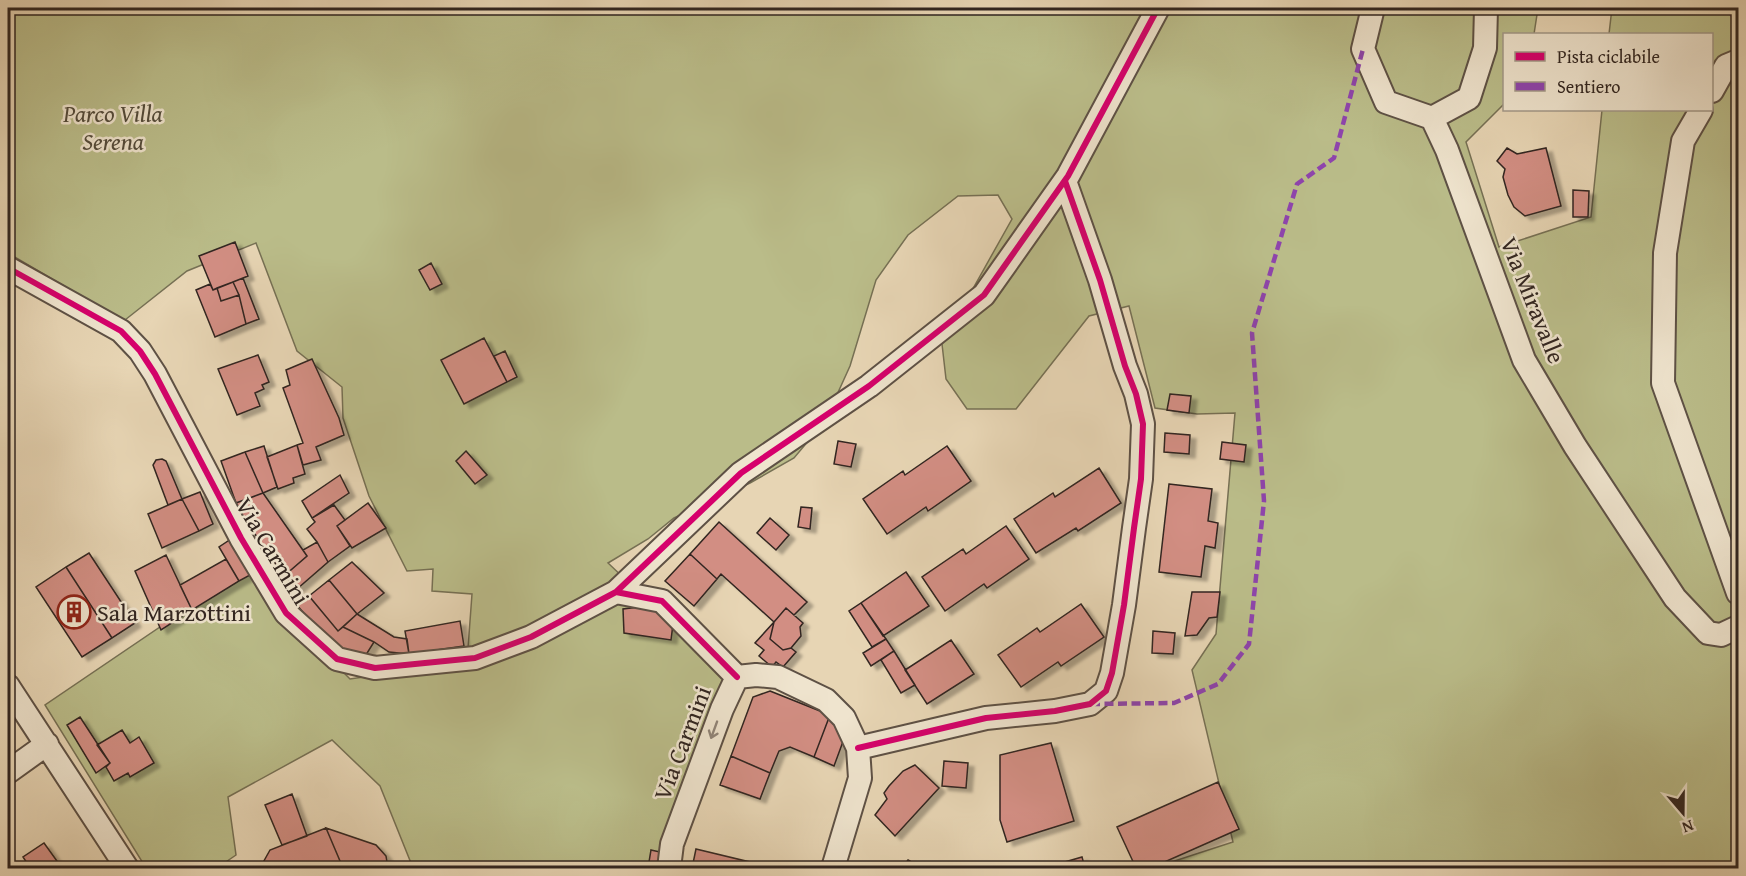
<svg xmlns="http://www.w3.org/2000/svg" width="1746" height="876" font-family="'Gentium Book Plus',serif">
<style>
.green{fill:#babc89;stroke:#767054;stroke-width:1.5}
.building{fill:#d28e83;stroke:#312520;stroke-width:1.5;filter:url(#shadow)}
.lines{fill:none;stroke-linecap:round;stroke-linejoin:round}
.street-casing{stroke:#5e5145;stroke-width:26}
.street{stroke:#efe4ce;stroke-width:22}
.quiet{stroke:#8e44ad;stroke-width:4.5;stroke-dasharray:9 4.5;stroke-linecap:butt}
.cycleway-casing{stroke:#efe4ce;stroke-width:10}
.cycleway{stroke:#d6006c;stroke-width:6}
.oneway{stroke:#908477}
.labels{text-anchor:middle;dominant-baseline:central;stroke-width:5;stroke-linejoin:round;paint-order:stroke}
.park-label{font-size:24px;font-style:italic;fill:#534b3a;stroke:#efe4ce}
.street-label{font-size:24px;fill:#312520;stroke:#efe4ce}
.poi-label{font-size:24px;fill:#312520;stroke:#efe4ce;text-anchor:start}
</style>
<defs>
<filter id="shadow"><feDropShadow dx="6" dy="4" stdDeviation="1.5" flood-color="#0004"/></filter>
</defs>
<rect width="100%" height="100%" fill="#e7d5b4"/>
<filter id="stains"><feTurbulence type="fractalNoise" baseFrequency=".00333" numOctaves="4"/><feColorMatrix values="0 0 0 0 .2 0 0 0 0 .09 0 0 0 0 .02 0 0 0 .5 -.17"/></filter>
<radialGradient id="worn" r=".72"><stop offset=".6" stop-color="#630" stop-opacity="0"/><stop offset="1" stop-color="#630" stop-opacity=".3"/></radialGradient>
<!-- green -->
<path class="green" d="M8,8H1538L1534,34H1504V104L1466,142L1499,247L1591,217L1602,110H1712V34H1609L1612,8H1738V868H1153L1233,842L1192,670L1216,634L1235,413L1197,414L1155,408L1129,306L1089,316L1016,409H967L946,379L942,344L1012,219L998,195L958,196L908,235L876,280L850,366L825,421L794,458L750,483L674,518L648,539L608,563L727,676L675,805L656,868H413L380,786L332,740L228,797L236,855L217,868H146L45,705L247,568L275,603L350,679L467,662L472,594L432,591L433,569L407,571L369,496L343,418L342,387L297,351L256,243L187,271L125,320L113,315L8,253Z"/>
<!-- building -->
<path class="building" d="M1507,148L1517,154L1546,148L1561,206L1525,216L1514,207L1508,195L1503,177L1505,169L1497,161Z
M1573,190L1589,191L1588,217H1573Z
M235,242L248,276L213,290L199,256Z
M431,263L442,284L430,290L419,270Z
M243,278L259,319L246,324L239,295L233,282Z
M233,282L239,295L221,301L217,288Z
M210,284L213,290L217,288L221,301L239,295L246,324L215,337L196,290Z
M484,338L507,382L464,404L441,360Z
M505,351L517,377L507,382L494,356Z
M258,355L269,382L262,385L264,389L255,393L260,406L237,415L218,369Z
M312,359L339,418L344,435L316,447L321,460L303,465L297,445L303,443L283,388L290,385L286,370Z
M1170,394L1191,396L1189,413L1167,410Z
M1165,433L1190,435L1189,454L1164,452Z
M838,441L856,444L851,467L834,464Z
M1222,442L1246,445L1244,462L1220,459Z
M297,445L305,474L293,478L294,483L278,489L267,457Z
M264,446L277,487L263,493L245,452Z
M947,446L971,481L928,511L926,507L887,534L863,499L903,471L905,475Z
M466,451L487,475L475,484L456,461Z
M245,452L263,493L236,503L221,461Z
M162,459L166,461L182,499L168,505L153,465L156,460Z
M1099,468L1121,503L1078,531L1076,528L1036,553L1014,519L1053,493L1055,497Z
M340,475L349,493L312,518L302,501Z
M1169,484L1212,489L1208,521L1218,523L1215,548L1205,546L1201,577L1159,572Z
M200,492L213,524L199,531L182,499Z
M263,493L307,556L284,576L239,511L236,503Z
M182,499L199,531L162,548L148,514Z
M368,503L386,528L352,548L337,526Z
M334,505L345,520L337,526L350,546L328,562L317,542L307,529L315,522L312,518Z
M801,507L812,508L810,529L798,527Z
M770,518L789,535L776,550L757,533Z
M719,522L807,602L794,615L786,608L774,622L721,574L717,579L690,554Z
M1006,526L1029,559L987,588L984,584L945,611L922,577L963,549L966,554Z
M234,537L252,574L239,581L219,547Z
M317,542L328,562L297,589L284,576L307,556L303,550Z
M89,553L135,623L112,638L66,567Z
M690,554L717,579L694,606L665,581Z
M166,555L192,610L161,630L135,571Z
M226,559L239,581L192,610L180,585Z
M352,562L384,593L357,614L329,580Z
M66,567L112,638L82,657L36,587Z
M906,572L929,606L883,636L861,603Z
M329,580L357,614L338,631L309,596Z
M1192,592H1220L1217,617L1209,618L1197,635L1185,636Z
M309,596L338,631L343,627L374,642L364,658L328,643L297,605Z
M861,603L886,639L872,647L849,611Z
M1081,604L1104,637L1061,666L1058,662L1021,687L998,655L1037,628L1040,632Z
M639,607L659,609L674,616L671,640L624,633L623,609Z
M786,608L803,623L800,627L801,636L791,648L783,650L770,639L774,622Z
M357,614L394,637L407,639L409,654L389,652L374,642L343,627Z
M460,621L464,646L409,654L405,631Z
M774,622L770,639L783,650L791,648L796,652L783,667L776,662L772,667L759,656L764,650L755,643Z
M1153,631L1175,633L1173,654L1152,653Z
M886,639L894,651L871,666L863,653Z
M951,640L974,674L927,704L905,670Z
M894,651L915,685L901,693L881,660Z
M770,691L830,715L814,757L790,747L779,751L770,773L731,756L753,697Z
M830,715L848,728L834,766L814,757Z
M80,717L110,763L96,773L67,725Z
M122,730L130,743L139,737L154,763L130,777L128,773L114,781L106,767L110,763L97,745Z
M1051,743L1074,821L1007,842L1000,820V755Z
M731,756L770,773L760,799L720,785Z
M944,761L968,763L966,788L942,786Z
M915,765L939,788L895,836L875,815L887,799L884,793L889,786L903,771Z
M1218,782L1239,829L1151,868H1136L1117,827Z
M292,794L307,836L282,845L265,805Z
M326,828L343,868H260L270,850Z
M326,828L376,845L386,856L388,868H343Z
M44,843L62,868H19L27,863L23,857Z
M696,849L775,868H692Z
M651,850L669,854L665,868H648Z
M1082,857L1085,868H1044Z
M908,860L922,868H902Z"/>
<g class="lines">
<!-- street casing -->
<g class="street-casing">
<path id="street" d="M1373,8L1363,49L1386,102L1432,118
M1486,8L1485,48L1469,98L1432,118L1447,150L1524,360L1575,446L1675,598L1708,633L1721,635L1738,627
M1712,91L1726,66L1738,61
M1701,110L1683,141L1665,253L1663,383L1738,593
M8,268L121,331L140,351L155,374L241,538L286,613L337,659L375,668L475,658L531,637L616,592L662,601L737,677
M616,592L741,473L869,386L984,295L1068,176L1158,8
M737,677L756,675L778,677L826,700L844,718L858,748L860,778L833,868
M8,686L127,868
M858,748L986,718L1055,711L1090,704L1106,691L1112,673L1124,605L1134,528L1141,479L1143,424L1136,394L1125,366L1100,280L1065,181
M8,772L47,744
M669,868L672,844L722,709L737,677"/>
</g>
<!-- street -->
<use href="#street" class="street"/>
<!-- quiet -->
<path class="quiet" d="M1728,8L1738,25
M1091,704L1174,703L1218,684L1249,644L1264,501L1252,333L1297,184L1334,158L1363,49"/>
<!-- cycleway casing -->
<g class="cycleway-casing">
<path id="cycleway" d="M8,268L121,331L140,351L155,374L241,538L286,613L337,659L375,668L475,658L531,637L616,592L662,601L737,677
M616,592L741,473L869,386L984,295L1068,176L1158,8
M858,748L986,718L1055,711L1090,704L1106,691L1112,673L1124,605L1134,528L1141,479L1143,424L1136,394L1125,366L1100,280L1065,181"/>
</g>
<!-- cycleway -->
<use href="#cycleway" class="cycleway"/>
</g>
<!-- one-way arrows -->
<defs><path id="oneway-shaft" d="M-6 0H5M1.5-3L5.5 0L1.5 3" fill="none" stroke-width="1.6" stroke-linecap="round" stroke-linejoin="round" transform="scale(1.5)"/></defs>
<use class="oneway" href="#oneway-shaft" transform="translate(714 730) rotate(110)"/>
<!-- icons -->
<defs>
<g id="building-ring" transform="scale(1.725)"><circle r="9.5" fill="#efe4ce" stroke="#8f2418" stroke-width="1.5"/><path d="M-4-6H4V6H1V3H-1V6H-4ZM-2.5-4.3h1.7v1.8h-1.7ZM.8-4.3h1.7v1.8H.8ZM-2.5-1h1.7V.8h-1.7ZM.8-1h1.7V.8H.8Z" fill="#8f2418"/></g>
</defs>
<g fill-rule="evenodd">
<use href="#building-ring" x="74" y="612"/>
</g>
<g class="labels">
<!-- park labels -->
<g class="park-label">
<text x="113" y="113">Parco Villa<tspan x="113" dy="28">Serena</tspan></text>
</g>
<!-- street labels -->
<g class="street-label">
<text transform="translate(1533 300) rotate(68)">Via Miravalle</text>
<text transform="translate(273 551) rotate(59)">Via Carmini</text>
<text transform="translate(682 743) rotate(-69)">Via Carmini</text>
</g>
<!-- poi labels -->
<g class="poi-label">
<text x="97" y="612">Sala Marzottini</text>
</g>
</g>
<!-- margin -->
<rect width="1746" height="876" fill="none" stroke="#e7d5b4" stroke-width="30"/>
<rect x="9" y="9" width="1728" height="858" fill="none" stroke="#312520" stroke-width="3"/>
<rect x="15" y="15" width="1716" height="846" fill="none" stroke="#312520" stroke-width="1.5"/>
<!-- legend -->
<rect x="1503" y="33" width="210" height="78" fill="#efe4ce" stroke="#a39888" stroke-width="1.5"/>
<rect x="1515" y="52" width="30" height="9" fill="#d6006c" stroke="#a39888" stroke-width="1.5"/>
<text x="1557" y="63" font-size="18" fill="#312520">Pista ciclabile</text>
<rect x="1515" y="82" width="30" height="9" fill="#8e44ad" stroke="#a39888" stroke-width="1.5"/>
<text x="1557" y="93" font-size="18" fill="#312520">Sentiero</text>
<!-- north arrow -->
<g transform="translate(1683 813) rotate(160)" stroke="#efe4ce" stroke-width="4.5" paint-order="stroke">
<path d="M0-4.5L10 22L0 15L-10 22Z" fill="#312520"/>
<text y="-9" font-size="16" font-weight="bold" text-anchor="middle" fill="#312520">N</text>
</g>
<rect width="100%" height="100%" filter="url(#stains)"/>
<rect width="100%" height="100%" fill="url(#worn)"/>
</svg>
